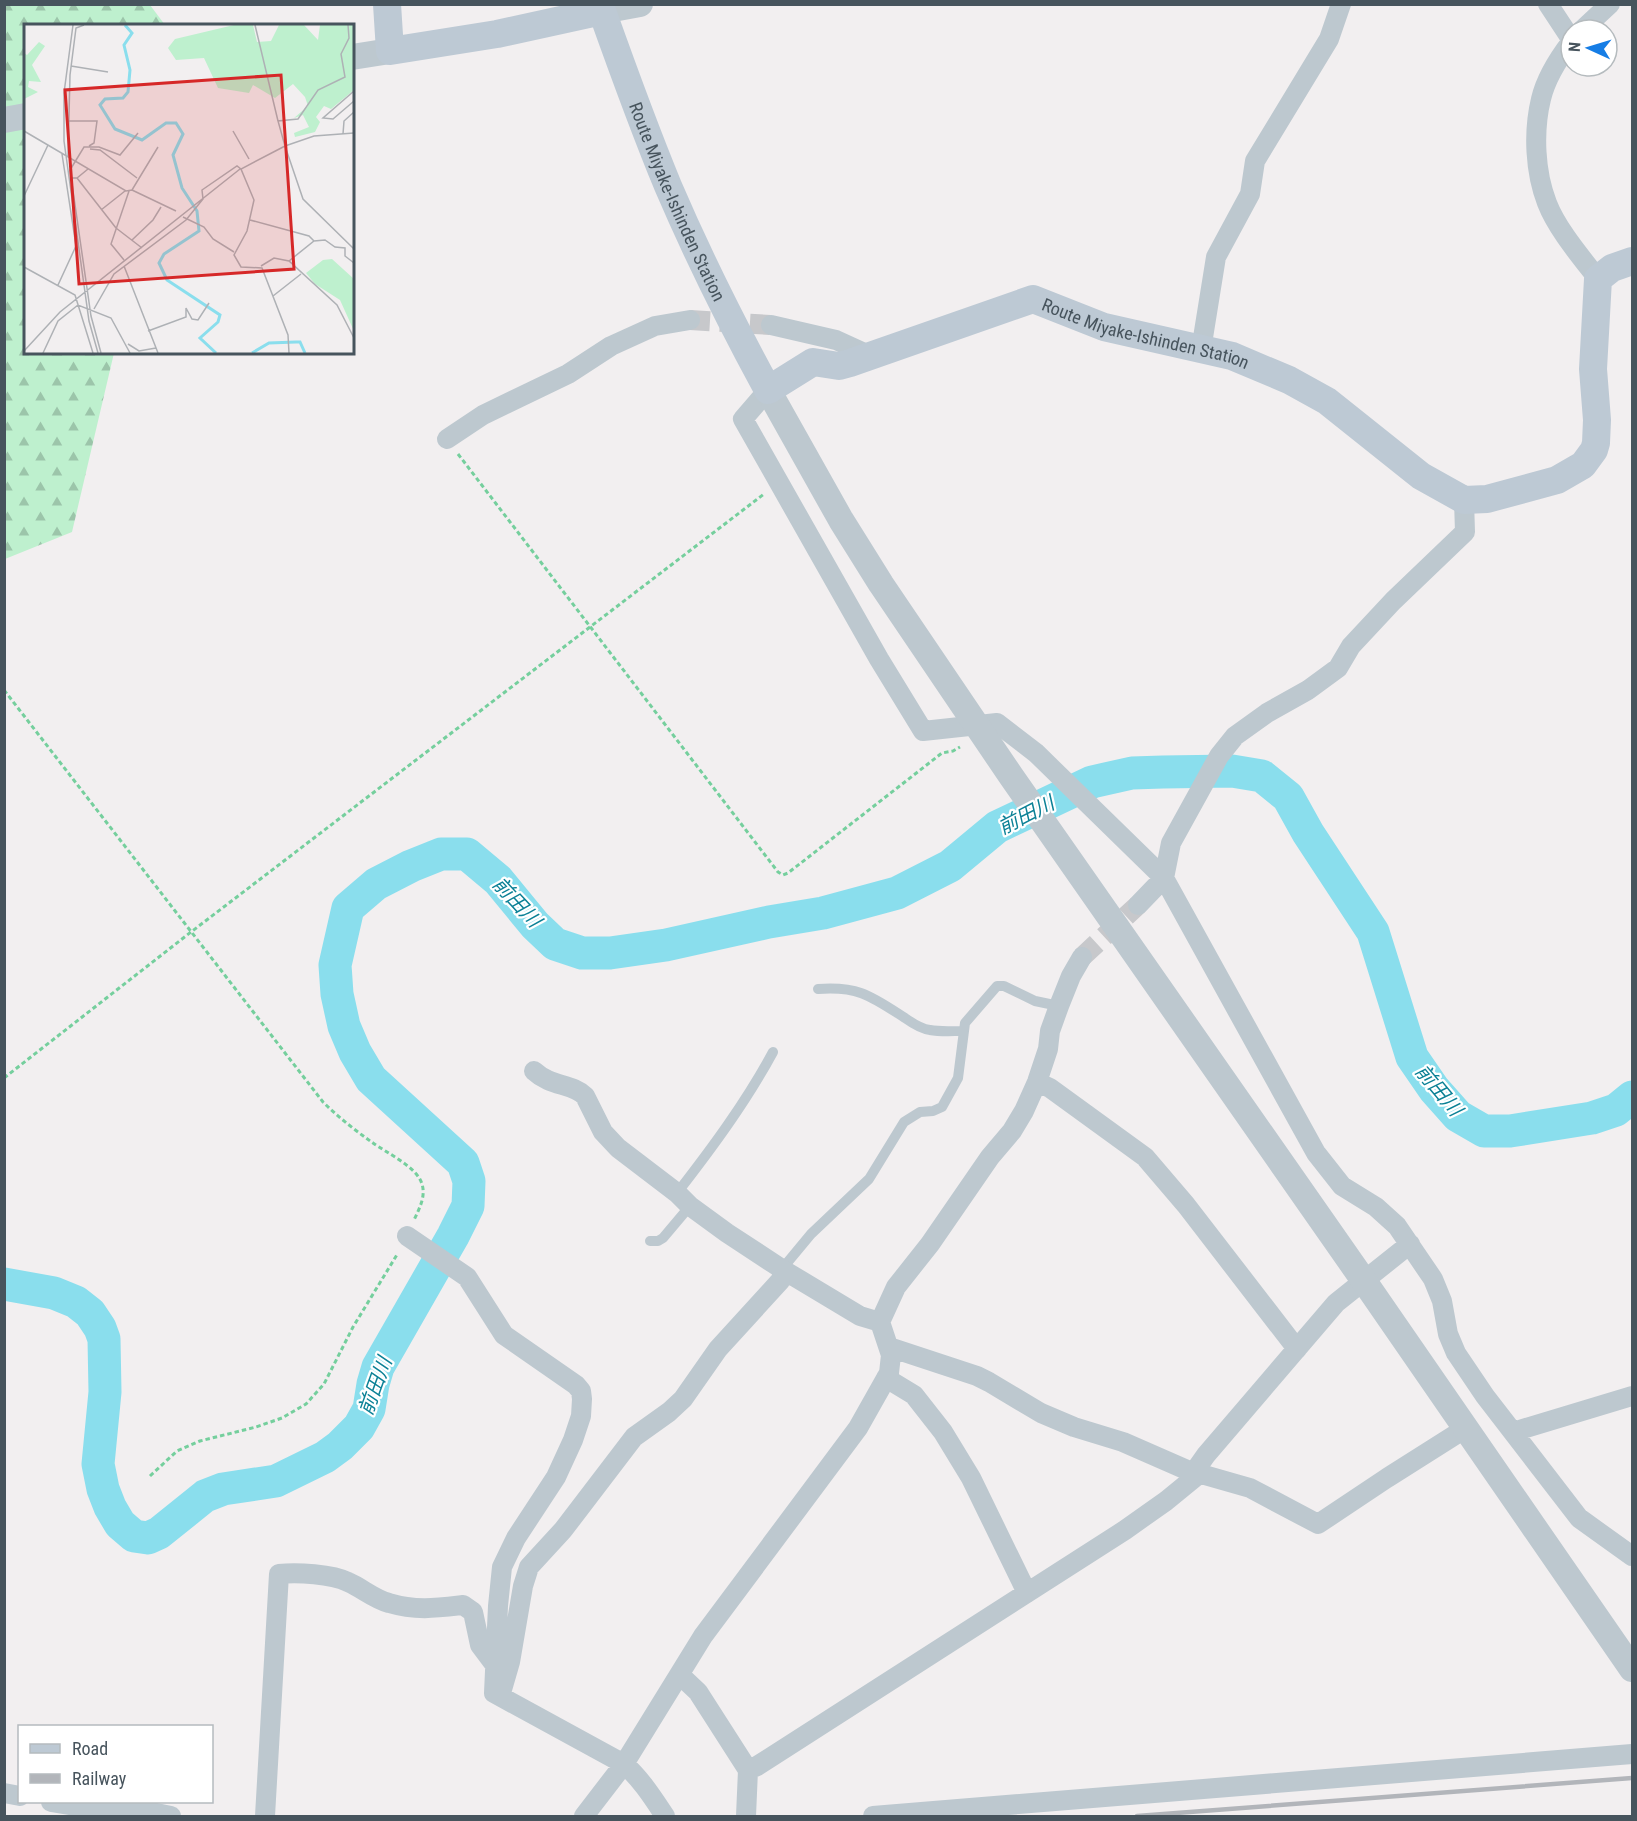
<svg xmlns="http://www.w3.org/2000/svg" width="1637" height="1821" font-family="'Roboto Condensed','Noto Sans JP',sans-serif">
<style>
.forest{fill:url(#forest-firs)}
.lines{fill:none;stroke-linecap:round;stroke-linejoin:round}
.river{stroke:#8adeed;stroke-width:33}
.minor-tunnel{stroke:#c7c8cb;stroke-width:20;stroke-dasharray:20 10;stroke-linecap:butt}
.path{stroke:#75cf9d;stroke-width:3;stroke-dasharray:4.5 3;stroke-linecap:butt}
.service{stroke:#bdc8cf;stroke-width:10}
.minor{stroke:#bdc8cf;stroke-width:20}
.tertiary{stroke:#bdc8cf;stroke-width:26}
.secondary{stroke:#bdc9d4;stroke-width:28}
.rail{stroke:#b2b5ba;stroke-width:4.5}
.labels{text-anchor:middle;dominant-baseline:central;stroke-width:4.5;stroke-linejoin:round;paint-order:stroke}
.street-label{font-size:18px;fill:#47545d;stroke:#fff}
.water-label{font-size:20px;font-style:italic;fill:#0b8196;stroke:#fff}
.inset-river{fill:none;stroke:#8adeed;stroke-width:3}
.inset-road{fill:none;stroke:#aeb1b5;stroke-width:1.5}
.view{fill:#d62828;fill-opacity:0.15;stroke:#d62828;stroke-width:3}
.inset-edge{fill:none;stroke:#47545d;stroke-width:3}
</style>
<defs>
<pattern id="forest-firs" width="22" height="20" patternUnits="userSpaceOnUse" patternTransform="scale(1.5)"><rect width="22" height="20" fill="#bef0ce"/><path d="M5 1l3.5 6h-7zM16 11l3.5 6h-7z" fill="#9cc5aa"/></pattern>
</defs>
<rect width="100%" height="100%" fill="#f2eff0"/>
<!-- forest -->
<path class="forest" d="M5,5H150L165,25L26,26V352L114,353L72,532L5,559Z"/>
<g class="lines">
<!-- river -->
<path class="river" d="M4,1284L54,1293L76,1302L90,1313L100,1328L104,1339L105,1392L98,1464L103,1489L110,1507L120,1524L134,1536L148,1538L159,1533L205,1496L223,1489L276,1481L325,1457L340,1446L359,1427L369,1409L373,1384L378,1367L453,1236L468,1206L469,1181L463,1163L371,1079L355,1052L344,1026L337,994L335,965L348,908L376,884L411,866L441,854H467L498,880L535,925L555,944L582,953H610L666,945L769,922L823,913L897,893L950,866L997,827L1092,782L1132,773L1163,772L1232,771L1262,776L1288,797L1308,833L1373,932L1412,1057L1434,1089L1458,1116L1484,1131H1510L1592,1118L1616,1110L1632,1097"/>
<!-- minor-tunnel -->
<path class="minor-tunnel" d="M690,320L771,325
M1082,957L1138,905"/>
<!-- path -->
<path class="path" d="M458,454L778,872L783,875L788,873L942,753L953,751L960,747
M4,690L323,1102C338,1117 356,1131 373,1143C387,1153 417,1167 422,1184C426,1197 419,1209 414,1220
M4,1078L191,932L764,494
M150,1476L177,1451L200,1441L256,1427L282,1418L306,1404L324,1384L353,1327L398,1253"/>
<!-- service -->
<path class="service" d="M818,989C859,986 871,996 905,1018C912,1023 921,1029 930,1030C940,1032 952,1031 963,1031
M677,1193C712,1148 746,1102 773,1052
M650,1241H658L663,1238L690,1206
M782,1269L811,1234L869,1179L904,1122L920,1112L933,1111L942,1107L958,1078L965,1023L997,986H1004L1035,1001L1059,1006"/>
<!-- minor -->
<path class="minor" d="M1548,4L1571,39
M1582,30L1610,4
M1571,42C1558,59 1546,78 1541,99C1533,132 1535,172 1547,203C1557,229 1581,257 1598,279
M771,325L836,340L871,356
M1201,350L1216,257L1250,194L1255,161L1329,39L1341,4
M768,390L743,419L879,659L923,731L997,723L1036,753L1164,878L1316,1153L1342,1186L1376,1207L1397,1226L1433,1279L1442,1301L1448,1334L1456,1353L1485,1396L1579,1518L1632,1556
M447,439L483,415L568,374L611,346L655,326L690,320
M1138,905L1164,878L1171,843L1219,756L1235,736L1267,713L1308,690L1338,668L1351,646L1393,601L1465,532L1464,500
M534,1071C551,1087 572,1083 585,1096L603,1132L618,1148L677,1193L690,1206L727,1233L785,1271L860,1316L880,1322
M1037,1082L1050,1088L1145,1157L1186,1205L1297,1349
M407,1236L467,1277L504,1335L576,1385L581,1391L582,1399L581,1416L573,1440L556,1477L516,1538L502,1567L498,1606L494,1693L624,1764C641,1779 653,1798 665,1816
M889,1347L977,1376L989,1382L1041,1413L1074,1427L1123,1442L1187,1470L1250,1488L1318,1524L1387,1478L1466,1428
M886,1378L914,1395L943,1432L971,1478L1027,1593
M1513,1432L1632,1396
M1194,1472L1206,1455L1336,1303L1410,1244
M680,1675L698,1692L748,1770L746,1816
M501,1693L510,1662L523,1586L529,1567L563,1530L634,1437L669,1412L683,1399L718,1349L780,1281L785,1271
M748,1770L757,1766L1125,1530L1166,1501L1199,1474
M4,1793L20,1796
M51,1802L81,1807L122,1806L171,1816
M265,1816L279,1574C297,1572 332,1574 348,1582C362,1588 374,1599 389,1603C416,1611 437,1608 463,1605L473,1612L480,1645L495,1665
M584,1816L624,1764L703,1636L858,1428L889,1373L891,1355L880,1322L896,1287L930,1244L990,1157L1012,1131L1024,1111L1037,1082L1048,1049L1050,1031L1059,1006L1071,976L1082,957
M873,1816L1632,1754"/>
<!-- tertiary -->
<path class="tertiary" d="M599,4L602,11L640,4
M352,57L390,51
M4,120L26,116
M768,390L841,520L881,584L1011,776L1364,1281L1632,1669"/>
<!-- secondary -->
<path class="secondary" id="s1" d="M387,4L390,51L497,34L602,11C623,70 644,128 668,186C698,256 732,324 768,390L813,362L839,366L850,363L1033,299L1104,327L1232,356L1289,380L1327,401L1421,476L1464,500L1487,499L1557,480L1583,465L1594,450L1596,443L1597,420L1593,369L1598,279L1612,268L1632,261"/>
<!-- rail -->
<path class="rail" d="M1137,1816L1632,1778"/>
</g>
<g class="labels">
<!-- street labels -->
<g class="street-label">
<text stroke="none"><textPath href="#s1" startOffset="468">Route Miyake-Ishinden Station</textPath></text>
<text stroke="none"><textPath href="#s1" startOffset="1080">Route Miyake-Ishinden Station</textPath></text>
</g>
<!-- water labels -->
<g class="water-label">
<text transform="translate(1026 815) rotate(-27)">前田川</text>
<text transform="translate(517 902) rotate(47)">前田川</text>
<text transform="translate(1439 1090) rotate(50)">前田川</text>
<text transform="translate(375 1386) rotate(-70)">前田川</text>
</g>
</g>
<!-- overview -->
<g transform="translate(24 24)">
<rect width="330" height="330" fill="#f2eff0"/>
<path d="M210,1H229L233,18L247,17L255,1H280L294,16L296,1H330V66L307,85L300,82L292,93L296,98L291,108L271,113L270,109L285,103L279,91L270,94L284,82L281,73L269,60L251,74L229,61L225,69L194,64L180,34L152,36L144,24L151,15ZM15,18L21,22L8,41L17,58L5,57L4,63L14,68L0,75V29L3,31ZM308,235L330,255V307L316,276L291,260L282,249L299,236Z" fill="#bef0ce"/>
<path class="inset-river" d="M101,1L108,9L100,21L106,46L104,68L99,74L81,75L76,81L91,105L118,116L142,99H152L159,110L149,131L158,164L173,187L175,207L140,230L135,239L143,256L196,291L194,298L176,314L192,329M228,329L245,319L272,318H276L281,329"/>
<path class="inset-road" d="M49,1L40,69V117L65,297L74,329M231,1L254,97M47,42L84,48M330,67L299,94L309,95L330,77M42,97H73L70,119L65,122M0,107L102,167L108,166L134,123M209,107L225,135M330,109L290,112L261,122L279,175L330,225M319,110L320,97L330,88M66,125L76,126L113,154M44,132L46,51L52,4L60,1M47,154H53L64,145M53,154L92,204M108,166L152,187M0,172L24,121M77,186L101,167M159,193L180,203L189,215L210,228M226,196L285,212L290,217M92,204L118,224M108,216L129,196L137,183M100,236L87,220L105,167M265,237L290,217L301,216L311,223L321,224V232L330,239M100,242L134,329M237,242L250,234L265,237L313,281L330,314M0,243L51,271L69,329M34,261L52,222L38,130M249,272L277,250M70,285L90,250L162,196L179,175L178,166L213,142L217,145M124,307L162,293V284L168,295L174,296L185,279M104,320L115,327L132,324M0,327L36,288L216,145M19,329L34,297L54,281L87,294L106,329M77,329L67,292L46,146L60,123H75L96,131L114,109M265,329L264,311L238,244L217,243L210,231L223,207L230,176L217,145L261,122L254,97L274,95L294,66L321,53L317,30L325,14L324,1"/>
<path class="view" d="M257,51L270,245L55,260L41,66Z"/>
<rect width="330" height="330" class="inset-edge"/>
</g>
<!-- border -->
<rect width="1637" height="1821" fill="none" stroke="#47545d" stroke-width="12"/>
<!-- legend -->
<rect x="18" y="1725" width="195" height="78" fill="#ffffff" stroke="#b5bbbe" stroke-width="1.5"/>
<rect x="30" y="1744" width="30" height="9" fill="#bdc9d4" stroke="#b5bbbe" stroke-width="1.5"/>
<text x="72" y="1755" font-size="18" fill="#47545d">Road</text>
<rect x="30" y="1774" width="30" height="9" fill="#b2b5ba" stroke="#b5bbbe" stroke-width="1.5"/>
<text x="72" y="1785" font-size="18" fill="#47545d">Railway</text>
<!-- north arrow -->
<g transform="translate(1589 48) rotate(274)"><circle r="28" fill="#ffffff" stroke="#b5bbbe" stroke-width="1.5"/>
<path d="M0-4.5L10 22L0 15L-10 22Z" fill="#167de5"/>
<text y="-9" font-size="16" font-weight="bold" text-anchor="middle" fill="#47545d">N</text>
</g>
</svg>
